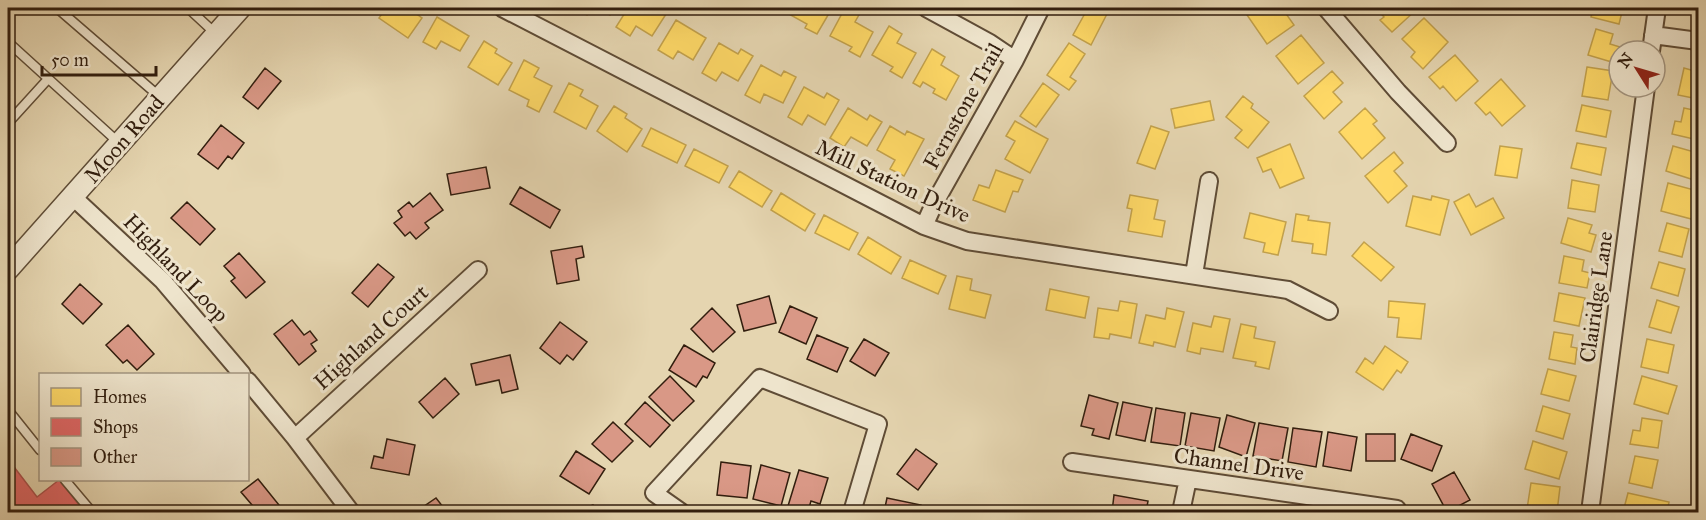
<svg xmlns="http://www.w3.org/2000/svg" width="1706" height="520" font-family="'IM FELL Great Primer',serif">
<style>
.homes{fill:#ffd966;stroke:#c2a14c;stroke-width:1.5}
.shops{fill:#e06666;stroke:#ac504c;stroke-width:1.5}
.building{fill:#d99886;stroke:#321e0e;stroke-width:1.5}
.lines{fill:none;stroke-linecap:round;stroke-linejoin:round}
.service-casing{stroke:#5f4c36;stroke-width:11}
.minor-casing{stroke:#5f4c36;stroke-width:20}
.tertiary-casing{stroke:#5f4c36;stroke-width:24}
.service{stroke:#eee4cc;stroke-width:8}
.minor{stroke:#eee4cc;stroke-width:16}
.tertiary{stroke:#eee4cc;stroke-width:21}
.labels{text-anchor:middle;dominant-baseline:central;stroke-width:6;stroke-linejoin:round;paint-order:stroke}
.street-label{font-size:22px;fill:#321e0e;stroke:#eee4cc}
</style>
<rect width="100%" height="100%" fill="#e5d5b0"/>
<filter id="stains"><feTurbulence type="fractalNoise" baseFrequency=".00333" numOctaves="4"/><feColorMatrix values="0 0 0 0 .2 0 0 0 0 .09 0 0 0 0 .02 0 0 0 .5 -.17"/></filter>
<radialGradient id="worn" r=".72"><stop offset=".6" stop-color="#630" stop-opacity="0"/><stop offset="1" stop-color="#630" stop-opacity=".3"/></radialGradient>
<!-- homes -->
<path class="homes" d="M386,8H408L422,18L408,38L379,18Z
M574,8H591L587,15Z
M597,8H614L610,15Z
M628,8H649L652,10L654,8H661L668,11L652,36L636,26L630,36L616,27Z
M790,8H827L831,10L817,34L805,28L807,24L787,13Z
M845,8L860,13L855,22L873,32L860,57L849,51L852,47L830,36Z
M1088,8H1106L1109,10L1091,45L1073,35Z
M1258,8H1282L1294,25L1267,44L1247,15Z
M1376,8H1413L1415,11L1392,32L1380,20L1384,17Z
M1593,8H1623L1619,24L1591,17Z
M437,17L469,36L460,51L441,41L436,49L423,42Z
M1424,18L1448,42L1423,69L1411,57L1415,52L1402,39Z
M676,20L706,38L693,60L678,51L673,59L658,50Z
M889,26L902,34L897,43L916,53L902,78L890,71L893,67L872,55Z
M1596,29L1613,34L1610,44L1620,47L1615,63L1588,55Z
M1301,35L1324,63L1298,84L1276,56Z
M484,41L497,49L495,53L512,63L498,85L468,67Z
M719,43L738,54L741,49L753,56L738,81L722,72L716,81L702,73Z
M1069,43L1085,54L1070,77L1076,81L1069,90L1047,75Z
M932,49L945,57L941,65L959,76L946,100L933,93L935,89L923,82L920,87L913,83Z
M1455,55L1478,81L1456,101L1443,86L1440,89L1429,77Z
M524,60L539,68L534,77L552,86L539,112L527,106L529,100L509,90Z
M761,65L781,76L784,71L796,77L783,103L764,94L760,103L745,95Z
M1587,67L1613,71L1608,100L1582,96Z
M1684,68L1698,72V99L1678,95Z
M1332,71L1343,83L1333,92L1342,102L1324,119L1304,96Z
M1501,79L1525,106L1502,126L1490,112L1486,115L1475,103Z
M569,83L583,90L580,96L598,106L586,129L554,112Z
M1043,83L1059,95L1036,127L1020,116Z
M804,87L824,98L827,93L839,100L825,125L808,115L802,125L788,117Z
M1243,96L1253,104L1251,108L1269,122L1248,148L1235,138L1242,130L1226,117Z
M1210,101L1214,120L1175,128L1171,109Z
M1582,105L1611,111L1606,137L1576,131Z
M614,106L627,114L625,118L642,129L627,152L597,131Z
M848,108L867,120L870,115L882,122L867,146L851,137L844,147L830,138Z
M1365,108L1377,121L1373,124L1385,138L1362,159L1339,132Z
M1684,108L1698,111V140L1672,134L1675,121L1681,122Z
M1015,121L1048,139L1030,173L1005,159L1015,141L1006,136Z
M890,126L905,135L907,131L924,139L904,176L890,169L895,160L877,150Z
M1151,126L1169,132L1155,169L1137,163Z
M651,128L686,145L677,163L642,146Z
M1577,143L1606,148L1601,175L1571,168Z
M1290,144L1304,178L1280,188L1271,169L1263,172L1257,158Z
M1500,146L1522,149L1517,178L1495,175Z
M1673,146L1698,153V163L1694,180L1666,171Z
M694,149L728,166L719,183L685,166Z
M1394,152L1403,163L1394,171L1407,186L1388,203L1365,176Z
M996,170L1023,180L1018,192L1013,191L1005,212L973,200L979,185L989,188Z
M739,171L772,191L762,207L729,187Z
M1572,180L1599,185L1595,212L1568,208Z
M1668,183L1698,191V207L1695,220L1661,211Z
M781,193L815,214L805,231L771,210Z
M1469,194L1476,207L1493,198L1504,218L1471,235L1454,202Z
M1130,195L1158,200L1154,219L1165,221L1162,237L1128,231L1132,209L1127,208Z
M1413,196L1431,200L1432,196L1449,200L1440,235L1406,226Z
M1250,213L1286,222L1278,255L1263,252L1265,243L1244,238Z
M1296,214L1309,216L1308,220L1330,223L1326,255L1312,253L1313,244L1292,241Z
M824,215L858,233L849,250L815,233Z
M1568,218L1592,225L1589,233L1596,235L1591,252L1561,243Z
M1667,223L1689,229L1682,257L1659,251Z
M868,237L901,257L891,274L858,254Z
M1364,242L1394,267L1381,281L1352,256Z
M1564,256L1584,260L1582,271L1590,273L1587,288L1559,283Z
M910,260L946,276L938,294L902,278Z
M1659,262L1685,269L1678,296L1651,288Z
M957,276L972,279L970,290L991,295L985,318L949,309Z
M1050,289L1089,297L1085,318L1046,310Z
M1559,293L1585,298L1579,326L1554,321Z
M1657,300L1679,307L1671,333L1649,327Z
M1120,301L1137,304L1131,338L1110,334L1109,339L1094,337L1098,308L1118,311Z
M1389,301L1425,304L1421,339L1397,337L1399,318L1388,317Z
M1167,308L1184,312L1175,347L1154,342L1153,346L1139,343L1146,315L1165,319Z
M1214,316L1230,319L1223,352L1201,348L1200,354L1187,351L1193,323L1211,327Z
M1241,324L1256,327L1254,338L1275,342L1269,369L1255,366L1256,362L1233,358Z
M1554,332L1573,335L1571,347L1577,348L1575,364L1549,359Z
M1647,339L1674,345L1668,373L1641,367Z
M1385,346L1408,362L1401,373L1397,370L1383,390L1356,372L1365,358L1373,364Z
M1548,369L1576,376L1569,401L1541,394Z
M1642,376L1677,386L1668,414L1634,404Z
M1543,406L1570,414L1563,439L1536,431Z
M1642,418L1662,421L1658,448L1630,444L1633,430L1640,431Z
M1533,441L1567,452L1559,479L1525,469Z
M1635,456L1658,460L1652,488L1629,483Z
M1531,483L1560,487L1557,512L1527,509Z
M1628,493L1669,502L1667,512H1623Z"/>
<!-- shops -->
<path class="shops" d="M8,459L37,497L59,480L85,512H8Z"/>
<!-- building -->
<path class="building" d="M265,68L281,81L258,109L243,97Z
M221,125L244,143L232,159L228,156L218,169L198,154Z
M486,167L490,188L451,195L447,174Z
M520,187L560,210L550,228L510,204Z
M430,193L443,210L425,223L429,228L416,239L410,232L405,236L394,223L402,217L398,211L409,202L413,207Z
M187,202L215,229L200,245L171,218Z
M582,246L584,257L576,259L579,280L557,284L551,251Z
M239,253L265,282L246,298L231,281L235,278L224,266Z
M378,264L394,277L368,307L352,293Z
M80,284L102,304L83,324L62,304Z
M769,296L776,323L744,331L737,305Z
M790,306L817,318L806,344L779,332Z
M712,308L735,332L713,352L691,329Z
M292,320L304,335L310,331L317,340L311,344L316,351L299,365L274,334Z
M560,322L587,342L573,360L567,355L560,364L540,348Z
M128,325L154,354L137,370L127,360L123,363L106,345Z
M817,335L848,348L837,372L807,359Z
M864,339L889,353L875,376L850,361Z
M684,345L715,363L707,378L703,376L696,387L669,370Z
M510,355L518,389L502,393L499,380L476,385L471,364Z
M670,376L694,401L673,421L649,397Z
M445,378L459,394L433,418L419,402Z
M1089,395L1118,403L1109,439L1092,435L1094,429L1081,426Z
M645,402L670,425L650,447L625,424Z
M1123,402L1152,408L1145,441L1116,435Z
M1156,408L1185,413L1180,446L1151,442Z
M1191,413L1220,418L1214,451L1185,446Z
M1227,415L1255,423L1246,457L1219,447Z
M613,422L633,441L612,462L592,444Z
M1259,423L1288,428L1282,461L1253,456Z
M1293,428L1322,432L1316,467L1288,462Z
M1328,432L1357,437L1351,471L1323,466Z
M1366,434H1395V461H1366Z
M1411,434L1442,446L1432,471L1401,459Z
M387,439L415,445L409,475L371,468L374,456L383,458Z
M916,449L937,464L918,490L897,474Z
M576,451L605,469L589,494L560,476Z
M721,462L751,466L747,498L717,495Z
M761,465L790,473L781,506L753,499Z
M799,470L828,478L820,504L811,501L808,511L788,506Z
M1454,472L1470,500L1447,512L1432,484Z
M258,479L283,510L279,512H258L241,492Z
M1114,495L1148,501L1146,512H1112Z
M436,498L447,512H418L417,511Z
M887,498L921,505L920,512H884Z
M593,505L596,512H574Z"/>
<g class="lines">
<!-- service casing -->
<g class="service-casing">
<path id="service" d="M57,8L160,97
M188,8L216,34
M8,42L118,142
M8,123L48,79
M8,410L40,450
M65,480L92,512"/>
</g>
<!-- minor casing -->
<g class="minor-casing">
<path id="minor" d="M502,8L924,226L967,241L1288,290L1329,311
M926,8L990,43L1015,60
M1326,8L1398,92L1447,143
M1653,35L1698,41
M1651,51L1657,8
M73,197L163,281L242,374
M924,226L934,204L1015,60L1041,8
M1194,275L1209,181
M248,381L295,438L351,512
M295,438L478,270
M1072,462L1397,509L1396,512
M681,512L654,493L760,378L878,424L852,512
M1181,512L1188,479
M1590,512L1646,87"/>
</g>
<!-- tertiary casing -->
<g class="tertiary-casing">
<path id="tertiary" d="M8,269L240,8"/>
</g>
<!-- service -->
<use href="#service" class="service"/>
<!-- minor -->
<use href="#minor" class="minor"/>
<!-- tertiary -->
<use href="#tertiary" class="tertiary"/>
</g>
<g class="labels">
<!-- street labels -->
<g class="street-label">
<text transform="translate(963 106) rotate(-61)">Fernstone Trail</text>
<text transform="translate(124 139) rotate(-49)">Moon Road</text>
<text transform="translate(893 181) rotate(25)">Mill Station Drive</text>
<text transform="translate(176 268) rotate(46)">Highland Loop</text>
<text transform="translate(1596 297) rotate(-82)">Clairidge Lane</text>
<text transform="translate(371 337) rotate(-42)">Highland Court</text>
<text transform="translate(1239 464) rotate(8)">Channel Drive</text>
</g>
</g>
<!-- margin -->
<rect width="1706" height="520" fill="none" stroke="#e5d5b0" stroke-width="30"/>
<rect x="9" y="9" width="1688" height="502" fill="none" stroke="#321e0e" stroke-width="3"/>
<rect x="15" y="15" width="1676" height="490" fill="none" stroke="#321e0e" stroke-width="1.5"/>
<!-- legend -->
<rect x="39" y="373" width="210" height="108" fill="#eee4cc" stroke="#a39580" stroke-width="1.5"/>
<rect x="51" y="388" width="30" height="18" fill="#ffd966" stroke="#a39580" stroke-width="1.5"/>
<text x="93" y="403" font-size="18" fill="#321e0e">Homes</text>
<rect x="51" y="418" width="30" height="18" fill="#e06666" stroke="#a39580" stroke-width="1.5"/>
<text x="93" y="433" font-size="18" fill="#321e0e">Shops</text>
<rect x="51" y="448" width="30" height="18" fill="#d99886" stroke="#a39580" stroke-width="1.5"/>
<text x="93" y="463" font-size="18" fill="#321e0e">Other</text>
<!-- north arrow -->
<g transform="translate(1637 69) rotate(307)"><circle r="28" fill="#eee4cc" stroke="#a39580" stroke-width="1.5"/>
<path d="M0-4.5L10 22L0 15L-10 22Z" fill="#8f2418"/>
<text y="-9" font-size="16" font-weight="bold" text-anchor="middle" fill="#321e0e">N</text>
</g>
<!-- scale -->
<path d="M42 66v9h114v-9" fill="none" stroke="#321e0e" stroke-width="3"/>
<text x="51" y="66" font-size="18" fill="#321e0e" stroke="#eee4cc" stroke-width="4.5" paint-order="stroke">50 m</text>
<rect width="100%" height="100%" filter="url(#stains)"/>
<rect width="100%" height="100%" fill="url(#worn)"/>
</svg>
